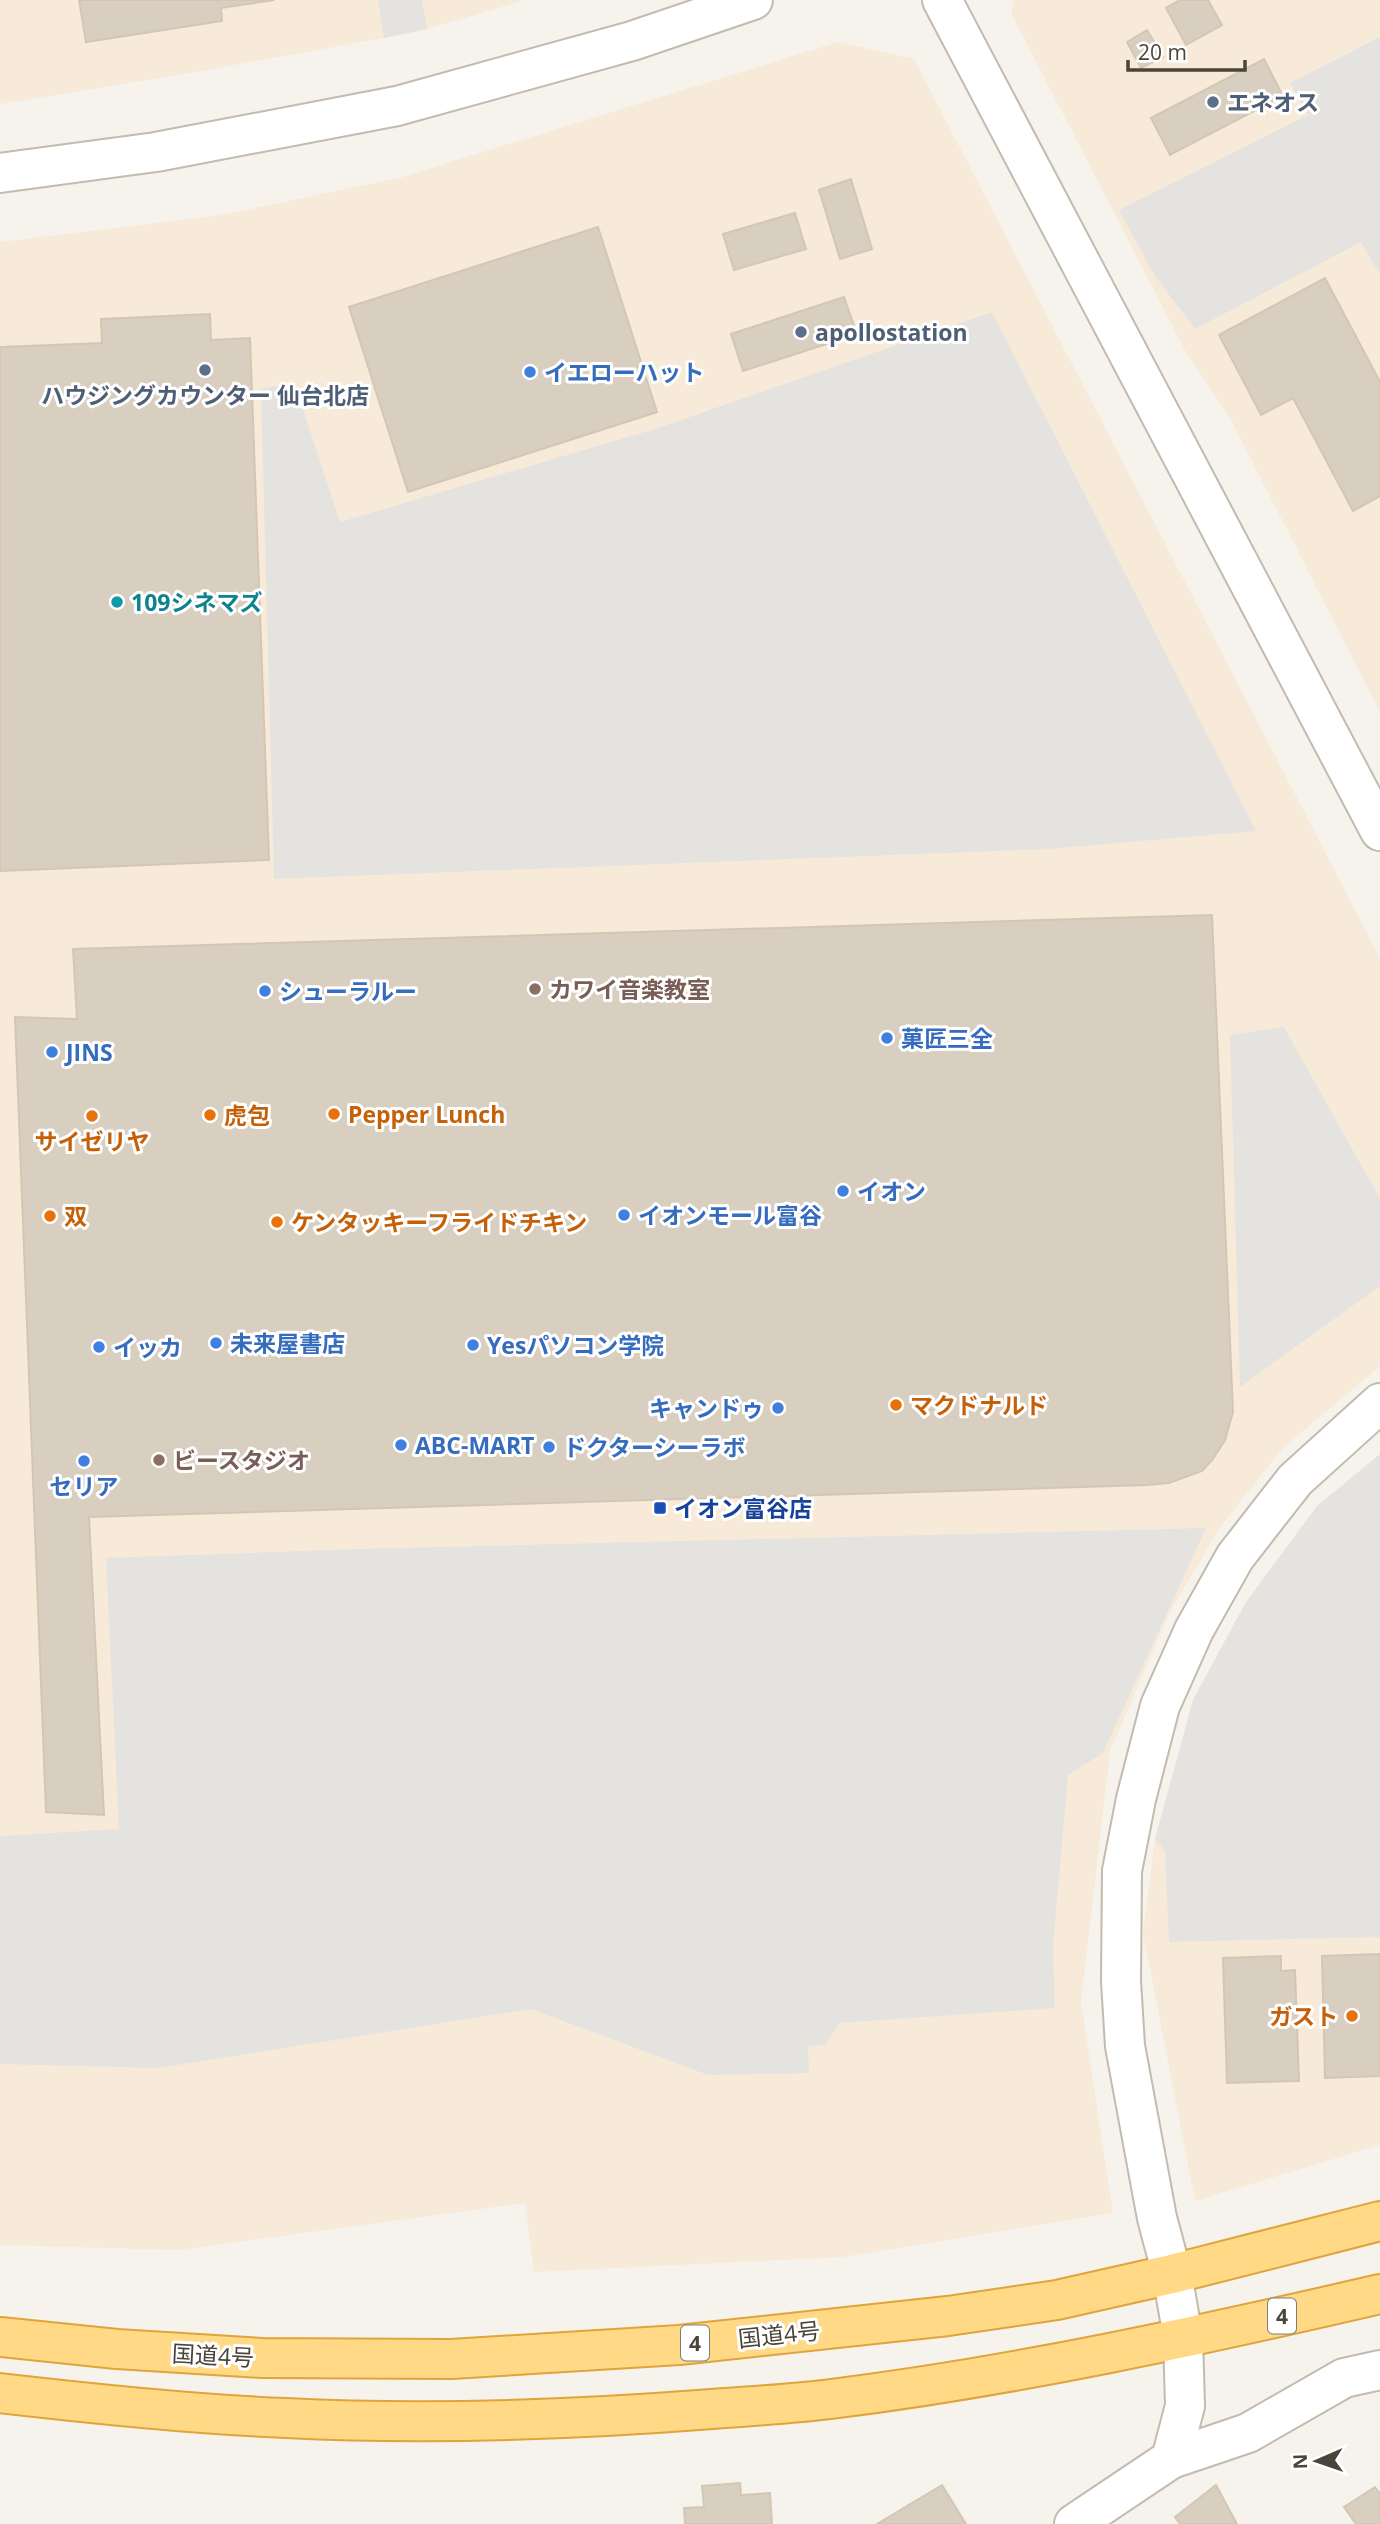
<svg xmlns="http://www.w3.org/2000/svg" width="1380" height="2524" font-family="'Open Sans','Noto Sans JP',sans-serif">
<style>
.commercial{fill:#f7ead8}
.parking{fill:#e5e3e0}
.building{fill:#d8cfc1;stroke:#d3c7b4;stroke-width:2}
.lines{fill:none;stroke-linecap:round;stroke-linejoin:round}
.minor-casing{stroke:#c2bbae;stroke-width:42}
.tertiary-casing{stroke:#c2bbae;stroke-width:42}
.trunk-casing{stroke:#e0a43c;stroke-width:42}
.minor{stroke:#fff;stroke-width:38}
.tertiary{stroke:#fff;stroke-width:38}
.trunk{stroke:#ffd985;stroke-width:38}
.service-dot{fill:#5c6f8a;stroke:#fff;stroke-width:2.5}
.shop-dot{fill:#3f7fe0;stroke:#fff;stroke-width:2.5}
.culture-dot{fill:#0f9aa8;stroke:#fff;stroke-width:2.5}
.education-dot{fill:#8d6e63;stroke:#fff;stroke-width:2.5}
.food-dot{fill:#e8710a;stroke:#fff;stroke-width:2.5}
.transit-dot{fill:#1a4fb4;stroke:#fff;stroke-width:2.5}
.labels{text-anchor:middle;dominant-baseline:central;stroke-width:6;stroke-linejoin:round;paint-order:stroke}
.shield{fill:#fff;stroke:#817c74;stroke-width:2}
.shield-label{font-size:21px;font-weight:bold;fill:#4b4439}
.service-label{font-size:23px;font-weight:bold;fill:#4e5e75;stroke:#fff;text-anchor:start}
.shop-label{font-size:23px;font-weight:bold;fill:#366cbe;stroke:#fff;text-anchor:start}
.culture-label{font-size:23px;font-weight:bold;fill:#0d838f;stroke:#fff;text-anchor:start}
.education-label{font-size:23px;font-weight:bold;fill:#785e54;stroke:#fff;text-anchor:start}
.food-label{font-size:23px;font-weight:bold;fill:#c56008;stroke:#fff;text-anchor:start}
.transit-label{font-size:23px;font-weight:bold;fill:#164399;stroke:#fff;text-anchor:start}
.street-label{font-size:23px;fill:#4b4439;stroke:#fff}
</style>
<rect width="100%" height="100%" fill="#f6f3ec"/>
<!-- commercial -->
<path class="commercial" d="M0,0H525L427,29L384,38L195,72L0,104Z
M1014,0H1380V712L1231,420L1187,354L1011,13Z
M838,42L914,59L1380,958V1366L1283,1448L1221,1526L1171,1610L1110,1751L1081,2002L1113,2213L842,2257L534,2272L525,2203L178,2250L0,2245V242L222,215L399,178Z
M1380,1456V2145L1195,2201L1143,1933L1155,1839L1193,1700L1246,1602L1317,1506Z"/>
<!-- parking -->
<path class="parking" d="M378,0H422L427,29L384,38Z
M1380,37V275L1361,242L1195,329L1155,276L1119,210L1308,115L1290,83Z
M992,312L1256,831L1049,849L274,879L261,389L294,382L340,522L655,429Z
M1284,1027L1380,1199V1286L1240,1387L1230,1035Z
M1380,1454V1937L1169,1942L1165,1851L1155,1839L1193,1700L1246,1602L1317,1506Z
M1206,1528L1103,1753L1068,1775L1053,1946L1055,2008L840,2023L825,2045L808,2046L809,2073L708,2075L531,2009L158,2068L0,2064V1836L119,1829L106,1558L359,1549Z"/>
<!-- building -->
<path class="building" d="M79,0H274L221,8L222,21L86,42Z
M1180,0H1208L1222,25L1186,45L1166,8Z
M1147,30L1163,57L1141,68L1127,42Z
M1264,59L1283,96L1170,155L1151,118Z
M851,179L872,249L840,259L819,190Z
M795,213L806,249L734,270L723,234Z
M598,227L657,412L408,492L349,307Z
M1325,278L1380,382V496L1353,511L1293,398L1261,415L1219,335Z
M844,297L857,334L743,371L731,334Z
M210,314L211,340L250,338L269,860L0,871V347L102,343L101,319Z
M1212,915L1233,1412L1225,1440L1213,1459L1202,1471L1169,1483L1147,1485L89,1517L104,1815L46,1812L15,1017L77,1019L73,949Z
M1380,1954V2076L1325,2078L1322,1956Z
M1281,1956V1971L1295,1970L1299,2081L1227,2083L1223,1958Z
M740,2483L741,2495L770,2493L772,2524H685L684,2508L704,2507L702,2486Z
M942,2485L966,2524H877Z
M1216,2485L1237,2524H1180L1175,2517Z
M1375,2487L1380,2494V2524H1356L1344,2507Z"/>
<g class="lines">
<!-- minor casing -->
<g class="minor-casing">
<path id="minor" d="M1171,2459L1248,2433L1344,2378L1380,2370"/>
</g>
<!-- tertiary casing -->
<g class="tertiary-casing">
<path id="tertiary" d="M942,0L1380,831
M0,173L156,152L397,106L632,41L753,0
M1074,2524L1171,2459L1185,2406L1183,2337L1172,2274L1157,2218L1125,2046L1121,1981L1122,1871L1136,1799L1160,1706L1194,1630L1235,1557L1295,1480L1380,1403"/>
</g>
<!-- trunk casing -->
<g class="trunk-casing">
<path id="trunk" d="M0,2337L117,2349L262,2358L451,2359L679,2345L948,2316L1057,2300L1172,2274L1380,2221
M0,2393C95,2404 190,2414 286,2418C427,2425 571,2420 712,2409C751,2406 791,2404 831,2399C1015,2376 1199,2336 1380,2294"/>
</g>
<!-- minor -->
<use href="#minor" class="minor"/>
<!-- tertiary -->
<use href="#tertiary" class="tertiary"/>
<!-- trunk -->
<use href="#trunk" class="trunk"/>
</g>
<!-- markers -->
<g class="service-dot">
<circle cx="1213" cy="102" r="7"/>
<circle cx="801" cy="332" r="7"/>
<circle cx="205" cy="370" r="7"/>
</g>
<g class="shop-dot">
<circle cx="530" cy="372" r="7"/>
<circle cx="265" cy="991" r="7"/>
<circle cx="887" cy="1038" r="7"/>
<circle cx="52" cy="1052" r="7"/>
<circle cx="843" cy="1191" r="7"/>
<circle cx="624" cy="1215" r="7"/>
<circle cx="216" cy="1343" r="7"/>
<circle cx="473" cy="1345" r="7"/>
<circle cx="99" cy="1347" r="7"/>
<circle cx="778" cy="1408" r="7"/>
<circle cx="401" cy="1445" r="7"/>
<circle cx="549" cy="1447" r="7"/>
<circle cx="84" cy="1461" r="7"/>
</g>
<circle class="culture-dot" cx="117" cy="602" r="7"/>
<g class="education-dot">
<circle cx="535" cy="989" r="7"/>
<circle cx="159" cy="1460" r="7"/>
</g>
<g class="food-dot">
<circle cx="334" cy="1114" r="7"/>
<circle cx="210" cy="1115" r="7"/>
<circle cx="92" cy="1116" r="7"/>
<circle cx="50" cy="1216" r="7"/>
<circle cx="277" cy="1222" r="7"/>
<circle cx="896" cy="1405" r="7"/>
<circle cx="1352" cy="2016" r="7"/>
</g>
<rect class="transit-dot" x="653" y="1501" width="14" height="14" rx="3.5"/>
<g class="labels">
<!-- shield labels -->
<g class="shield">
<rect x="1268" y="2298.5" width="28" height="35" rx="5"/>
<rect x="681" y="2325.5" width="28" height="35" rx="5"/>
</g>
<g class="shield-label">
<text x="1282" y="2316">4</text>
<text x="695" y="2343">4</text>
</g>
<!-- service labels -->
<g class="service-label">
<text x="1227" y="102">エネオス</text>
<text x="815" y="332">apollostation</text>
<text x="205" y="395" text-anchor="middle">ハウジングカウンター 仙台北店</text>
</g>
<!-- shop labels -->
<g class="shop-label">
<text x="544" y="372">イエローハット</text>
<text x="279" y="991">シューラルー</text>
<text x="901" y="1038">菓匠三全</text>
<text x="66" y="1052">JINS</text>
<text x="857" y="1191">イオン</text>
<text x="638" y="1215">イオンモール富谷</text>
<text x="230" y="1343">未来屋書店</text>
<text x="487" y="1345">Yesパソコン学院</text>
<text x="113" y="1347">イッカ</text>
<text x="764" y="1408" text-anchor="end">キャンドゥ</text>
<text x="415" y="1445">ABC-MART</text>
<text x="563" y="1447">ドクターシーラボ</text>
<text x="84" y="1486" text-anchor="middle">セリア</text>
</g>
<!-- culture labels -->
<g class="culture-label">
<text x="131" y="602">109シネマズ</text>
</g>
<!-- education labels -->
<g class="education-label">
<text x="549" y="989">カワイ音楽教室</text>
<text x="173" y="1460">ビースタジオ</text>
</g>
<!-- food labels -->
<g class="food-label">
<text x="348" y="1114">Pepper Lunch</text>
<text x="224" y="1115">虎包</text>
<text x="92" y="1141" text-anchor="middle">サイゼリヤ</text>
<text x="64" y="1216">双</text>
<text x="291" y="1222">ケンタッキーフライドチキン</text>
<text x="910" y="1405">マクドナルド</text>
<text x="1338" y="2016" text-anchor="end">ガスト</text>
</g>
<!-- transit labels -->
<g class="transit-label">
<text x="674" y="1508">イオン富谷店</text>
</g>
<!-- street labels -->
<g class="street-label">
<text transform="translate(779 2334) rotate(-6)">国道4号</text>
<text transform="translate(213 2355) rotate(3)">国道4号</text>
</g>
</g>
<!-- north arrow -->
<g transform="translate(1317 2461) rotate(268)" stroke="#ffffff" stroke-width="5" paint-order="stroke">
<path d="M0-5L12 26L0 18L-12 26Z" fill="#4b4439"/>
<text y="-10" font-size="19" font-weight="bold" text-anchor="middle" fill="#4b4439">N</text>
</g>
<!-- scale -->
<path d="M1128 60v10h117v-10" fill="none" stroke="#4b4439" stroke-width="3.5"/>
<text x="1138" y="60" font-size="21" fill="#4b4439" stroke="#ffffff" stroke-width="5" paint-order="stroke">20 m</text>
</svg>
